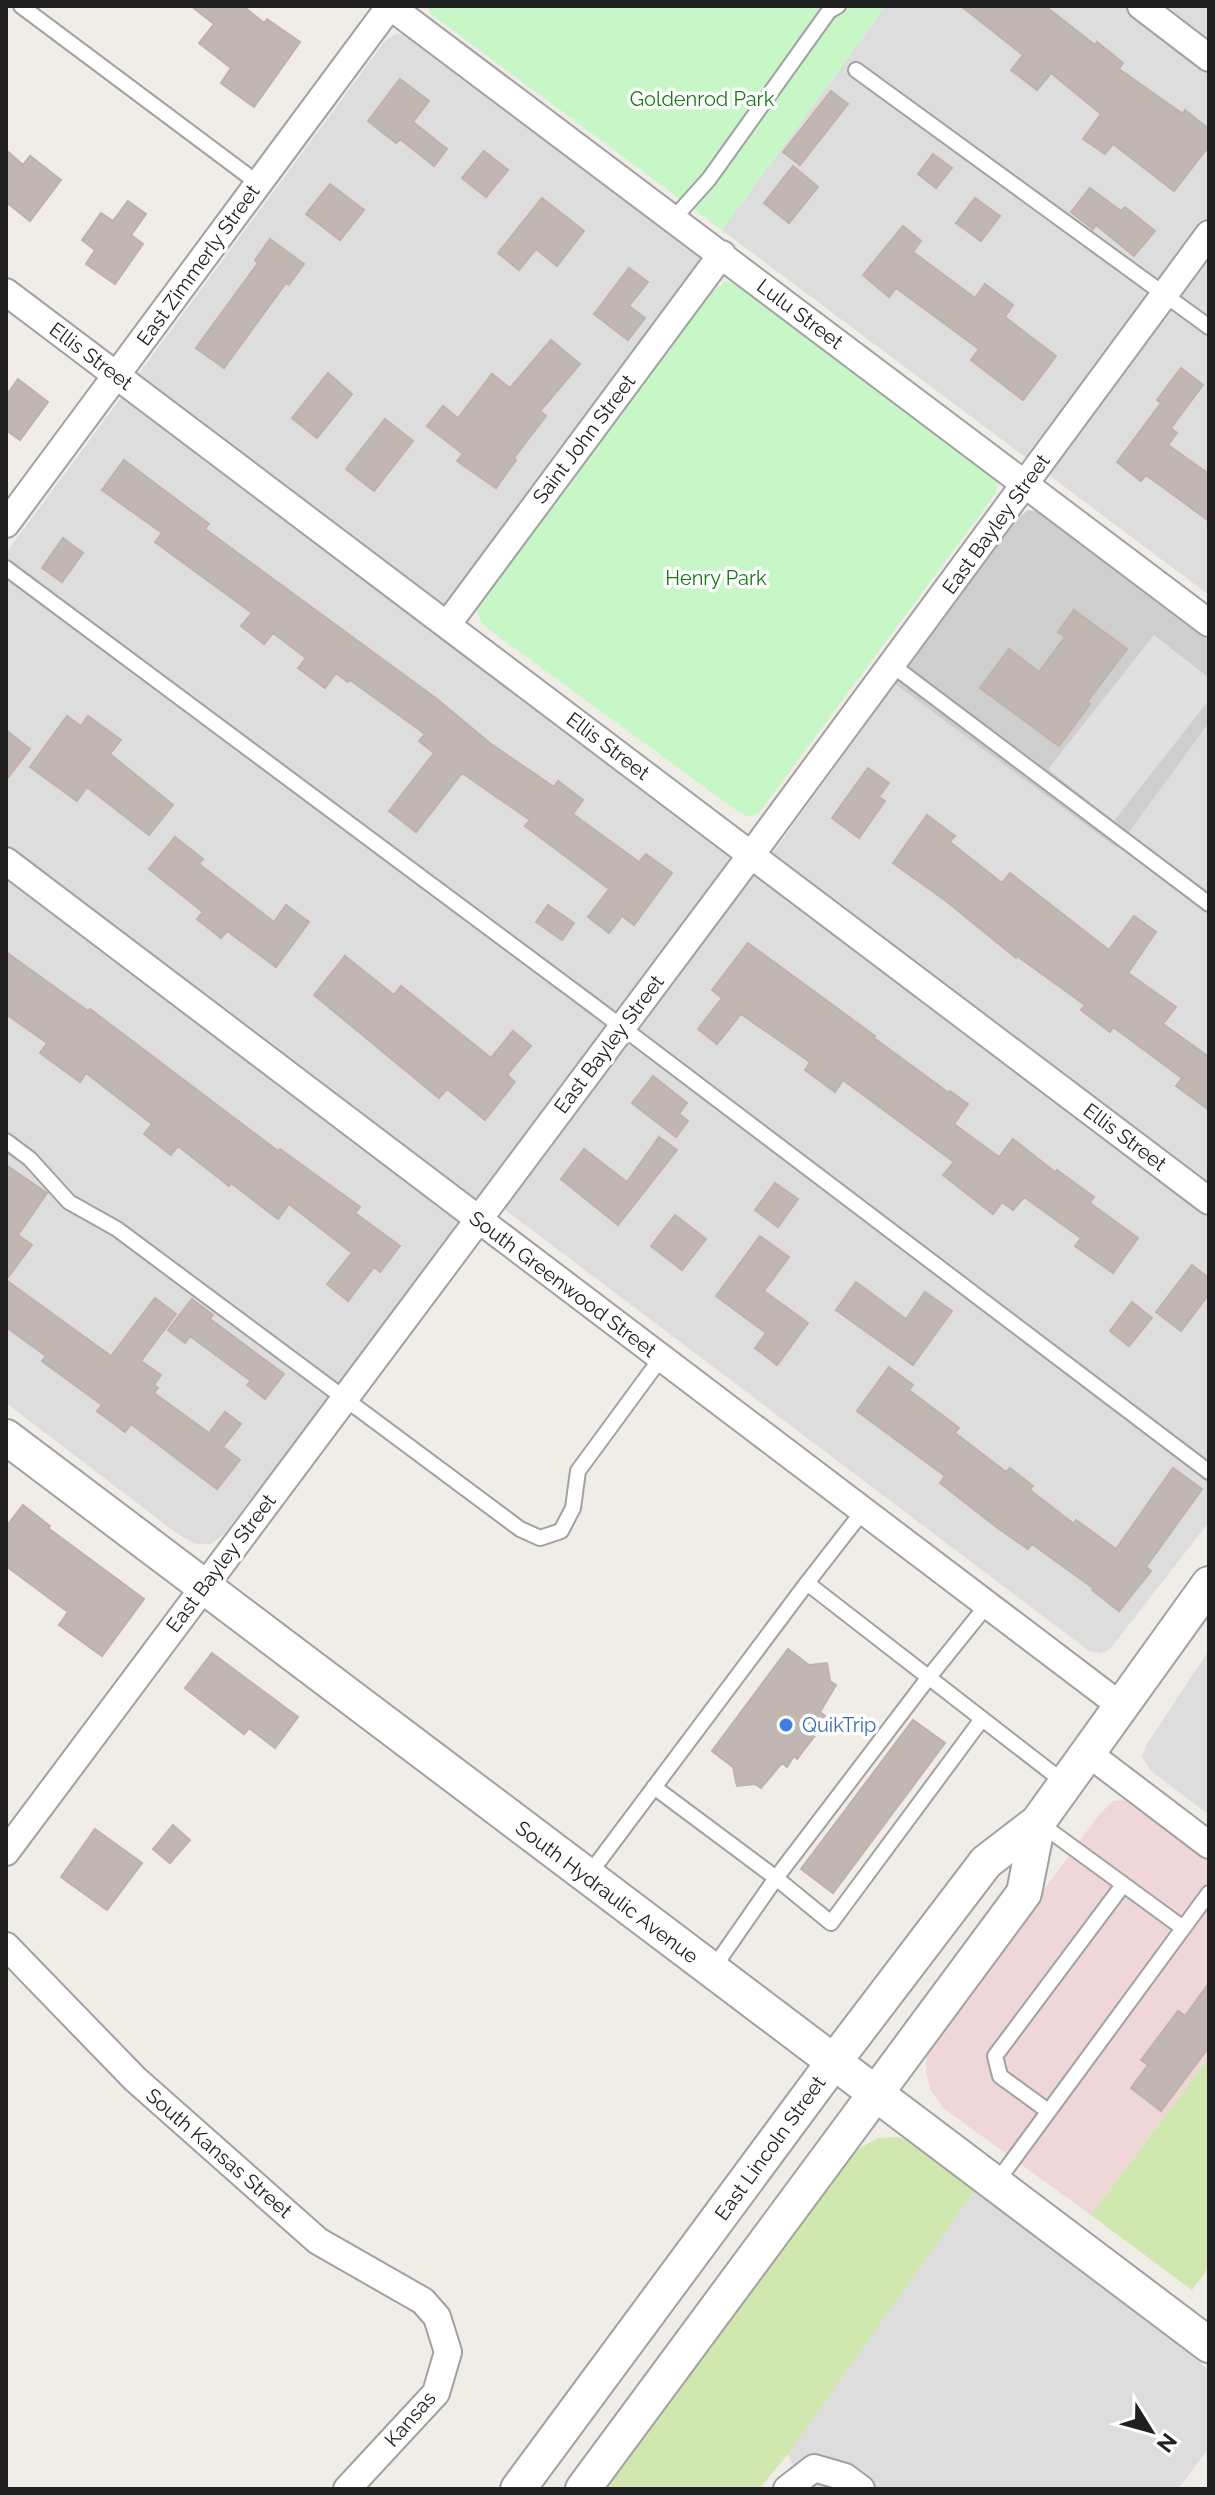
<svg xmlns="http://www.w3.org/2000/svg" width="1215" height="2495" font-family="Raleway,sans-serif">
<style>
.residential{fill:#dedddd}
.commercial{fill:#efd7d8}
.religious{fill:#cecece}
.grass{fill:#d0e7af}
.park{fill:#c7f7c6}
.parking{fill:#e0e0e0}
.building{fill:#c0b7b3;stroke:#c1b1a9;stroke-width:2}
.lines{fill:none;stroke-linecap:round;stroke-linejoin:round}
.service-casing{stroke:#a1a1a1;stroke-width:18}
.minor-casing{stroke:#a1a1a1;stroke-width:30}
.tertiary-casing{stroke:#a1a1a1;stroke-width:38}
.service{stroke:#fff;stroke-width:14}
.minor{stroke:#fff;stroke-width:26}
.tertiary{stroke:#fff;stroke-width:34}
.shop-dot{fill:#3f7fe0;stroke:#fff;stroke-width:3}
.labels{text-anchor:middle;dominant-baseline:central;stroke-width:7;stroke-linejoin:round;paint-order:stroke}
.park-label{font-size:20px;fill:#137a12;stroke:#fff}
.street-label{font-size:20px;fill:#202020;stroke:#fff}
.shop-label{font-size:20px;fill:#366cbe;stroke:#fff;text-anchor:start}
</style>
<rect width="100%" height="100%" fill="#f0ece6"/>
<!-- residential -->
<path class="residential" d="M886,6H1209V595L722,230Z
M397,33L410,37L702,259L431,626L756,876L895,684L1117,847L1209,723V1522L1110,1649L1100,1653L1089,1651L483,1193L225,1533L211,1544H197L179,1535L6,1403V553L385,41Z
M1209,1650V1815L1151,1771L1142,1757L1147,1744Z
M975,2190L1209,2370V2448L1178,2489H804L788,2454Z"/>
<!-- commercial -->
<path class="commercial" d="M1123,1800L1137,1806L1209,1862V2057L1091,2215L943,2108L930,2089L926,2071L927,2052L941,2030L1098,1816L1113,1801Z"/>
<!-- religious -->
<path class="religious" d="M1028,510L1038,511L1209,636V723L1117,848L895,684L1017,519Z"/>
<!-- grass -->
<path class="grass" d="M1209,2057V2267L1192,2290L1091,2215Z
M898,2137L917,2144L975,2190L788,2454L759,2489H603L848,2154L879,2138Z"/>
<!-- park -->
<path class="park" d="M426,6H886L722,230L431,14Z
M726,281L739,286L985,471L997,483L996,493L758,814L750,817L740,813L483,625L477,612L482,600L713,291Z"/>
<!-- parking -->
<path class="parking" d="M1154,635L1209,678V700L1114,821L1048,769Z"/>
<!-- building -->
<path class="building" d="M191,6H243L264,23L267,19L300,42L254,107L221,83L231,68L199,43L214,24Z
M961,6H1045L1095,45L1097,42L1123,63L1119,69L1183,114L1185,110L1209,129V146L1174,191L1113,144L1105,154L1083,139L1101,114L1051,73L1037,90L1011,70L1023,55Z
M400,79L429,101L413,122L447,149L434,166L400,139L396,143L368,121Z
M831,91L848,104L800,165L783,152Z
M6,150L23,165L30,156L61,180L30,221L6,202Z
M484,151L508,170L486,197L462,178Z
M933,154L952,168L936,188L918,174Z
M793,166L818,187L789,223L764,203Z
M330,184L364,210L340,240L306,214Z
M1090,188L1121,211L1125,207L1155,231L1134,256L1096,225L1093,229L1071,212Z
M542,198L584,231L557,266L536,249L519,270L498,253Z
M975,198L1000,216L981,241L956,223Z
M128,201L146,214L131,235L143,244L115,284L86,264L95,250L82,240L101,213L113,221Z
M903,226L921,241L913,252L975,298L985,284L1013,305L1005,317L1056,356L1023,400L971,360L979,349L896,288L889,297L863,275Z
M270,239L304,264L289,285L286,283L224,368L196,348L258,263L255,260Z
M629,268L648,282L629,306L645,318L628,340L594,314Z
M551,340L580,364L540,411L546,416L514,458L516,460L496,488L457,461L463,454L427,426L443,406L458,418L492,374L510,388Z
M1181,368L1203,385L1171,428L1177,433L1168,445L1209,474V521L1146,475L1141,481L1117,462L1161,403L1157,400Z
M328,373L352,394L317,438L292,418Z
M18,379L48,402L20,440L6,430V396Z
M385,419L413,441L374,491L346,469Z
M124,460L209,524L205,529L437,699L491,744L554,787L558,781L583,800L573,814L639,862L646,854L672,873L634,925L622,916L609,933L588,917L609,889L525,826L530,820L462,773L416,832L389,811L434,753L419,741L425,734L350,680L348,682L336,673L325,688L298,668L306,658L273,633L264,644L241,626L252,613L155,542L162,533L102,490Z
M63,538L83,553L62,582L42,568Z
M1074,610L1127,649L1087,702L1090,704L1059,746L980,688L1009,649L1039,672L1065,637L1058,632Z
M67,716L81,726L88,716L121,740L110,754L173,805L149,835L87,787L77,801L30,767Z
M6,730L30,749L6,780Z
M868,768L889,783L879,797L885,801L859,838L832,818Z
M927,815L955,836L950,842L1002,883L1010,873L1109,950L1134,916L1156,932L1128,973L1176,1007L1163,1024L1209,1057V1110L1176,1086L1182,1078L1113,1027L1110,1032L1081,1010L1085,1005L1017,956L1016,958L946,901L893,863Z
M175,837L203,859L199,864L274,922L286,905L309,922L276,967L227,931L221,938L197,919L203,912L149,869Z
M548,905L574,923L562,940L536,922Z
M748,943L875,1036L874,1038L949,1093L950,1091L968,1104L954,1124L999,1157L1013,1139L1055,1172L1057,1170L1094,1197L1090,1203L1138,1238L1113,1273L1075,1246L1081,1238L1024,1197L1013,1210L1002,1202L993,1214L943,1175L954,1162L843,1080L835,1092L805,1070L810,1062L741,1014L717,1044L698,1029L722,998L712,990Z
M6,952L88,1011L90,1009L278,1151L280,1149L360,1207L355,1213L400,1246L380,1272L374,1267L348,1301L327,1284L352,1253L289,1204L278,1219L231,1183L229,1186L178,1146L171,1155L144,1134L152,1124L86,1073L80,1082L40,1053L47,1043L6,1014Z
M345,956L394,995L401,986L491,1058L513,1031L531,1046L507,1075L515,1082L485,1120L447,1089L439,1098L314,995Z
M653,1076L687,1103L679,1114L688,1121L676,1137L632,1103Z
M659,1137L677,1150L618,1225L561,1179L584,1149L627,1182Z
M6,1165L47,1193L18,1235L32,1245L6,1280Z
M775,1183L798,1199L778,1227L755,1210Z
M675,1215L706,1239L682,1270L651,1246Z
M760,1236L789,1257L764,1291L808,1323L777,1365L755,1348L766,1333L716,1296Z
M1192,1265L1209,1278V1294L1181,1331L1156,1312Z
M6,1280L111,1356L155,1298L176,1314L141,1361L161,1375L154,1385L158,1388L154,1393L209,1433L225,1412L241,1424L223,1447L240,1460L217,1489L131,1424L125,1432L97,1411L102,1405L42,1361L46,1356L6,1327Z
M856,1282L906,1319L925,1292L952,1311L913,1365L836,1310Z
M192,1299L213,1315L210,1319L284,1374L265,1399L247,1385L251,1381L190,1336L185,1343L168,1330Z
M1132,1302L1152,1318L1129,1346L1110,1331Z
M889,1367L913,1385L909,1390L959,1428L955,1433L1006,1472L1010,1468L1033,1486L1030,1490L1074,1524L1076,1520L1116,1549L1173,1468L1202,1489L1146,1567L1151,1571L1119,1611L1092,1590L1093,1588L1032,1544L1028,1549L999,1529L940,1483L945,1476L857,1411Z
M23,1505L50,1526L48,1528L144,1599L102,1656L59,1625L68,1612L6,1566V1527Z
M788,1649L809,1665L827,1663L830,1681L836,1685L820,1712L825,1716L817,1726L820,1729L797,1759L794,1756L787,1767L782,1763L761,1788L755,1784L737,1786L733,1767L712,1751Z
M212,1653L298,1717L275,1748L249,1728L244,1734L185,1688Z
M913,1720L945,1743L833,1893L801,1869Z
M173,1825L190,1840L170,1863L153,1849Z
M95,1829L142,1863L107,1910L61,1877Z
M1209,1983V2047L1161,2111L1131,2088L1148,2065L1141,2060L1178,2011L1185,2016Z"/>
<g class="lines">
<!-- service casing -->
<g class="service-casing">
<path id="service" d="M21,6L259,184
M856,70L1209,327
M674,218L709,179L829,11L838,6
M6,568L594,1006L1209,1472
M892,665L1209,904
M6,1141L30,1159L69,1202L117,1229L520,1529L540,1538L561,1531L573,1508L578,1471L661,1358
M863,1511L807,1583L1065,1783
M982,1719L831,1923L776,1878L929,1677L987,1605
M654,1787L776,1878L712,1970
M1038,1822L1183,1928
M587,1877L807,1583
M1048,2111L1000,2076L995,2056L1123,1885
M996,2183L1209,1893"/>
</g>
<!-- minor casing -->
<g class="minor-casing">
<path id="minor" d="M390,6L1209,623
M1141,6L1209,58
M6,292L1209,1201
M6,524L390,6
M447,625L722,254
M6,861L1121,1706
M1088,1753L1209,1845
M6,1852L751,855L1209,234
M6,1946L135,2079L318,2241L423,2301L437,2317L448,2352L436,2393L347,2489
M787,2489L814,2468L845,2477L861,2489"/>
</g>
<!-- tertiary casing -->
<g class="tertiary-casing">
<path id="tertiary" d="M6,1437L1209,2345
M518,2489L833,2063L986,1862L1038,1822L1209,1584
M583,2489L1024,1893L1038,1822"/>
</g>
<!-- service -->
<use href="#service" class="service"/>
<!-- minor -->
<use href="#minor" class="minor"/>
<!-- tertiary -->
<use href="#tertiary" class="tertiary"/>
</g>
<!-- markers -->
<circle class="shop-dot" cx="786" cy="1725" r="8"/>
<g class="labels">
<!-- park labels -->
<g class="park-label">
<text x="702" y="99">Goldenrod Park</text>
<text x="716" y="578">Henry Park</text>
</g>
<!-- street labels -->
<g class="street-label">
<text transform="translate(198 265) rotate(-54)">East Zimmerly Street</text>
<text transform="translate(800 314) rotate(37)">Lulu Street</text>
<text transform="translate(91 356) rotate(37)">Ellis Street</text>
<text transform="translate(584 439) rotate(-53)">Saint John Street</text>
<text transform="translate(996 524) rotate(-54)">East Bayley Street</text>
<text transform="translate(608 746) rotate(37)">Ellis Street</text>
<text transform="translate(609 1044) rotate(-53)">East Bayley Street</text>
<text transform="translate(1125 1137) rotate(37)">Ellis Street</text>
<text transform="translate(563 1284) rotate(37)">South Greenwood Street</text>
<text transform="translate(221 1563) rotate(-53)">East Bayley Street</text>
<text transform="translate(607 1892) rotate(37)">South Hydraulic Avenue</text>
<text transform="translate(770 2148) rotate(-54)">East Lincoln Street</text>
<text transform="translate(219 2153) rotate(41)">South Kansas Street</text>
<text transform="translate(410 2419) rotate(-49)">Kansas</text>
</g>
<!-- shop labels -->
<g class="shop-label">
<text x="802" y="1725">QuikTrip</text>
</g>
</g>
<!-- border -->
<rect width="1215" height="2495" fill="none" stroke="#202020" stroke-width="16"/>
<!-- north arrow -->
<g transform="translate(1151 2431) rotate(127)" stroke="#ffffff" stroke-width="6" paint-order="stroke">
<path d="M0-6L14 30L0 20L-14 30Z" fill="#202020"/>
<text y="-12" font-size="22" font-weight="bold" text-anchor="middle" fill="#202020">N</text>
</g>
</svg>
